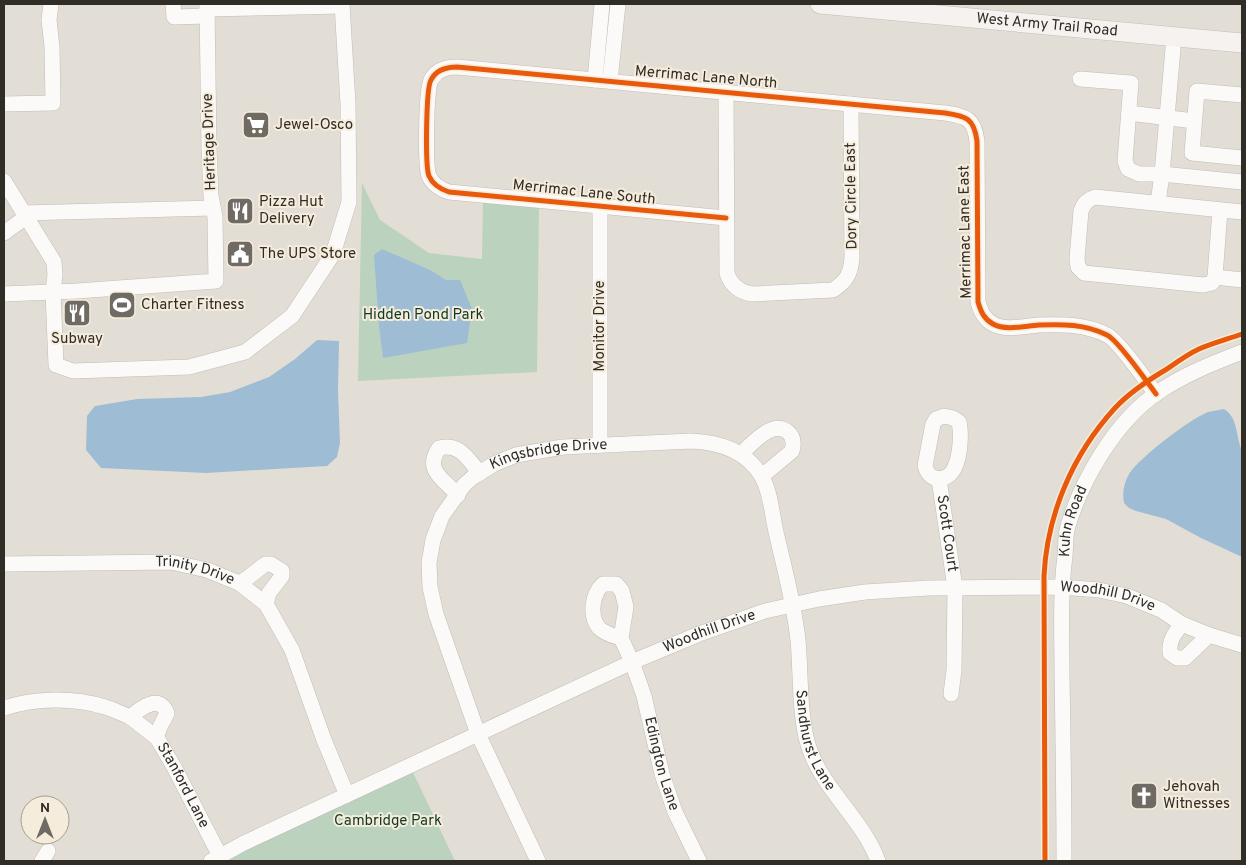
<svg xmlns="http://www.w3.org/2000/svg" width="1246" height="865" font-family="Overpass,sans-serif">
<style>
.green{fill:#bad2be}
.water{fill:#9ebcd3}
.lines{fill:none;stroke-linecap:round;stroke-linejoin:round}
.minor-casing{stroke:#c0bcb5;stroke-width:16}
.major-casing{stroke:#c0bdb9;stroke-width:20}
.minor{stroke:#fbfaf9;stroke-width:15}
.major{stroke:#f5f2f0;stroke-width:19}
.cycleway-casing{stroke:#f6ecdc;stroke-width:8}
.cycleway{stroke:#e8590c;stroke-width:5}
.labels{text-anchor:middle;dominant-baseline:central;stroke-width:4;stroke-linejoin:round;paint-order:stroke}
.street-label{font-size:15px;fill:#302c26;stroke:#f6ecdc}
.poi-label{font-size:15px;fill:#302c26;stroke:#f6ecdc;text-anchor:start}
.park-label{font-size:15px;fill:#0f3a24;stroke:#f6ecdc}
</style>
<rect width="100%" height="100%" fill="#e3ded5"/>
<!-- green -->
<path class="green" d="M362,183L380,220L429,253L482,259L483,202L539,207L537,372L358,381Z
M410,766L455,861H211Z"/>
<!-- water -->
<path class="water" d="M382,249L430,270L446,280H460L472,309L467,343L383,358L379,325L374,255Z
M317,340L339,341L338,391L340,443L337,457L327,466L206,473L101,468L86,450L87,416L95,406L137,399L201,397L230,392L269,377L295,359Z
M1224,409C1238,417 1236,437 1242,451V557L1201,538L1166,519L1136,511L1129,508L1124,503C1122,493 1124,483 1129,474C1140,457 1190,419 1208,412C1213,411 1219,410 1224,409Z"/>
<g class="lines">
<!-- minor casing -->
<g class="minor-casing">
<g id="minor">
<path d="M173,4L174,17L207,16"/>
<path d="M207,9L342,6"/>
<path d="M1174,37L1162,174L1242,182"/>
<path d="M1080,79L1131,83L1125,161L1128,169L1139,174H1162L1158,203"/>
<path d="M595,80L602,4"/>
<path d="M610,81L618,4"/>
<path d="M726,92L727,273C731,286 740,292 752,294L833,290C847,281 851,273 852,257L851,104"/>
<path d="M1242,95L1197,91L1192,153L1242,158"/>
<path d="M4,104L53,103L52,47L49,20L51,4"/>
<path d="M1129,113L1194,121"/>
<path d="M4,181L54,262L55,275L53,292L56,365L73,371L189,367L245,352L292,316L333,254L349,202L348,104L342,4"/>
<path d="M1220,210L1215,277L1212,283L1203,285L1084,273L1078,267L1077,259L1081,211C1084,203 1087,200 1095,197L1242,212"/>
<path d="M23,213L213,208"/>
<path d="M726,218L449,192C440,189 433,185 429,176C425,166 426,88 431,80C436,70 446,67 457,67L945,113C966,116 974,118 977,141L978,302C981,312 984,319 993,324C1006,331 1024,326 1039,325C1062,324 1085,324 1107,335C1118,340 1147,382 1156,394"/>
<path d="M4,233L26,217"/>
<path d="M1215,277L1242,280"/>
<path d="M4,294L77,291L216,281L215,217L211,196L209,148L207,4"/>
<path d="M944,416L953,418L959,422C962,435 960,457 954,469C950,477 939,482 931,476C928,474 926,469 925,466L933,424L936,419Z"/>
<path d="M600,445V207"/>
<path d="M741,454C752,444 772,419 788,432C794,437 794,444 792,451L762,476"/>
<path id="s1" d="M939,479L955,588L954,670L951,694"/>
<path d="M458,495C443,479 424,470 439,448C460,443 467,458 480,473"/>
<path id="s2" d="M4,564L171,562L207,570L239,583C250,578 256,570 266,564H271L282,571V576L269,593L266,604L292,650L324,740L347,795"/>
<path d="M239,583L266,604"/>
<path d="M1182,624C1174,634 1169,640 1170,653L1177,658H1185L1209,635"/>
<path id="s3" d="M621,638C614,636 605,634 599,628C589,616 592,594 603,584H616L622,591L626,607L621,638L632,662L644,696L662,774L675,812L699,861"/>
<path id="s4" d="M4,708C35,698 73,697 105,707C113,709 122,714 130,717C140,709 159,693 167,713C164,721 157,729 157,738L174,767L220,856"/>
<path d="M130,717L157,738"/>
<path d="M42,861L48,851"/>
<path id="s5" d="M211,861L244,843L632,662L699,634L765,611L819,599L865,592L929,588L1061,587L1099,590L1127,596L1161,610L1182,624L1209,635L1242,645"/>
<path id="s6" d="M538,861L478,734L436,614L430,587L429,563L433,540L442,516L464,485L473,477L494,464L516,455L563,447L691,441C719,442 747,451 762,477C771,493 772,515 776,532C784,567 794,603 798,640C801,673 799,708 807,741C819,787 862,817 878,861"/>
<path id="s7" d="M1064,861C1064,798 1063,735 1062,673C1062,633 1060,595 1065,556C1066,546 1065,535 1068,526C1082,479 1116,421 1157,393C1183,375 1213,363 1242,352"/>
</g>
</g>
<!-- major casing -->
<g class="major-casing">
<g id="major">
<path id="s8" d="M820,4L1242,43"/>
</g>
</g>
<!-- minor -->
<use href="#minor" class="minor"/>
<!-- major -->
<use href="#major" class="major"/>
<!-- cycleway casing -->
<g class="cycleway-casing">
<path id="cycleway" d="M726,218L449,192C440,189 433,185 429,176C425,166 426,88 431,80C436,70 446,67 457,67L945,113C966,116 974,118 977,141L978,302C981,312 984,319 993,324C1006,331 1024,326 1039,325C1062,324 1085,324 1107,335C1118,340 1147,382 1156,394
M1045,861L1044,576C1047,514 1073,454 1115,408C1129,393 1150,379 1167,369C1177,362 1188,354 1199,349C1213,343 1228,339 1242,334"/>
</g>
<!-- cycleway -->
<use href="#cycleway" class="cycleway"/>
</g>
<!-- icons -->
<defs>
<g id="supermarket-square" transform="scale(1.4375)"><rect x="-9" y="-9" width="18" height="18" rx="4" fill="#6f6a63" stroke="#f6ecdc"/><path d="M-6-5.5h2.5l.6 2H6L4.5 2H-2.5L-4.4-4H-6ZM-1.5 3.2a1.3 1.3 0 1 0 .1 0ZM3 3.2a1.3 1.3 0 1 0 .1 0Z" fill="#fff"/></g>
<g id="restaurant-square" transform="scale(1.4375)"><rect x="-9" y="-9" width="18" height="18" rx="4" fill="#6f6a63" stroke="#f6ecdc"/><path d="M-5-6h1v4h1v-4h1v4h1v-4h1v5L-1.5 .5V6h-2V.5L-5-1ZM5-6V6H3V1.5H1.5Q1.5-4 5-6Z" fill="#fff"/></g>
<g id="civic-square" transform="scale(1.4375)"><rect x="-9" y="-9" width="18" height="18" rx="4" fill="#6f6a63" stroke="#f6ecdc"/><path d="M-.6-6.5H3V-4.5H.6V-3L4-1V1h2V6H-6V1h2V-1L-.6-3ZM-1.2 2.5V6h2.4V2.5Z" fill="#fff"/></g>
<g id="stadium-square" transform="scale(1.4375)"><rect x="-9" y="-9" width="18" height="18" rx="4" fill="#6f6a63" stroke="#f6ecdc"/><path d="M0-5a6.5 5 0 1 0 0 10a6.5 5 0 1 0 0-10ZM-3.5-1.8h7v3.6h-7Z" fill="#fff"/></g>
<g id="church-square" transform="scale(1.4375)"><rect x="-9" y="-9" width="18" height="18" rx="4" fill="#6f6a63" stroke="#f6ecdc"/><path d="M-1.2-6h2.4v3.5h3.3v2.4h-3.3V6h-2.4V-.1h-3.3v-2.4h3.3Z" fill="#fff"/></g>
</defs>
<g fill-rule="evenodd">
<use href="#supermarket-square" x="256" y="125"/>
<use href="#restaurant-square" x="240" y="211"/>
<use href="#civic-square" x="240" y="254"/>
<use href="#stadium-square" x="122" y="305"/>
<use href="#restaurant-square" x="77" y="313"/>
<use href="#church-square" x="1144" y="796"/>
</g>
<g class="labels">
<!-- street labels -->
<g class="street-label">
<text stroke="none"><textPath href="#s8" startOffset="228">West Army Trail Road</textPath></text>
<text transform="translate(706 78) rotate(5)">Merrimac Lane North</text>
<text transform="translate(210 142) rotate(-92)">Heritage Drive</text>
<text transform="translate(584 193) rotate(6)">Merrimac Lane South</text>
<text transform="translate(852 196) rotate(-91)">Dory Circle East</text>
<text transform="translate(966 232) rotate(-91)">Merrimac Lane East</text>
<text transform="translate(600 326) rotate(-90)">Monitor Drive</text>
<text stroke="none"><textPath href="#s6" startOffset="499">Kingsbridge Drive</textPath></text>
<text stroke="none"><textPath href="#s7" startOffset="341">Kuhn Road</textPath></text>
<text stroke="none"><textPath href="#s1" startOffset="55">Scott Court</textPath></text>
<text stroke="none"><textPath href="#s2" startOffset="192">Trinity Drive</textPath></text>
<text stroke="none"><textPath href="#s5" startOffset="954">Woodhill Drive</textPath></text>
<text stroke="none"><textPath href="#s5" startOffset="549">Woodhill Drive</textPath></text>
<text stroke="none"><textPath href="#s6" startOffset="996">Sandhurst Lane</textPath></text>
<text stroke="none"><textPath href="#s3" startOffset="275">Edington Lane</textPath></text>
<text stroke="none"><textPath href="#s4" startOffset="256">Stanford Lane</textPath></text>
</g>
<!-- poi labels -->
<g class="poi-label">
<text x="275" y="125">Jewel-Osco</text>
<text x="259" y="202">Pizza Hut<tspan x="259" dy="17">Delivery</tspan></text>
<text x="259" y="254">The UPS Store</text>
<text x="141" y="305">Charter Fitness</text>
<text x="77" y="339" text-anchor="middle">Subway</text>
<text x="1163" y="787">Jehovah<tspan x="1163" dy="17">Witnesses</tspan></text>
</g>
<!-- park labels -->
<g class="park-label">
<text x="423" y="315">Hidden Pond Park</text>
<text x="388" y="821">Cambridge Park</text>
</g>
</g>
<!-- border -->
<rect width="1246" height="865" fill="none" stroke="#302c26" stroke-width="10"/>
<!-- north arrow -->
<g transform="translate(45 820)"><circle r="24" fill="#f6ecdc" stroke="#a79f93"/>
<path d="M0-4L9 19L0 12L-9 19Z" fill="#6f6a63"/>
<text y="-8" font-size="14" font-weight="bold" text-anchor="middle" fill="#302c26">N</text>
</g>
</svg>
